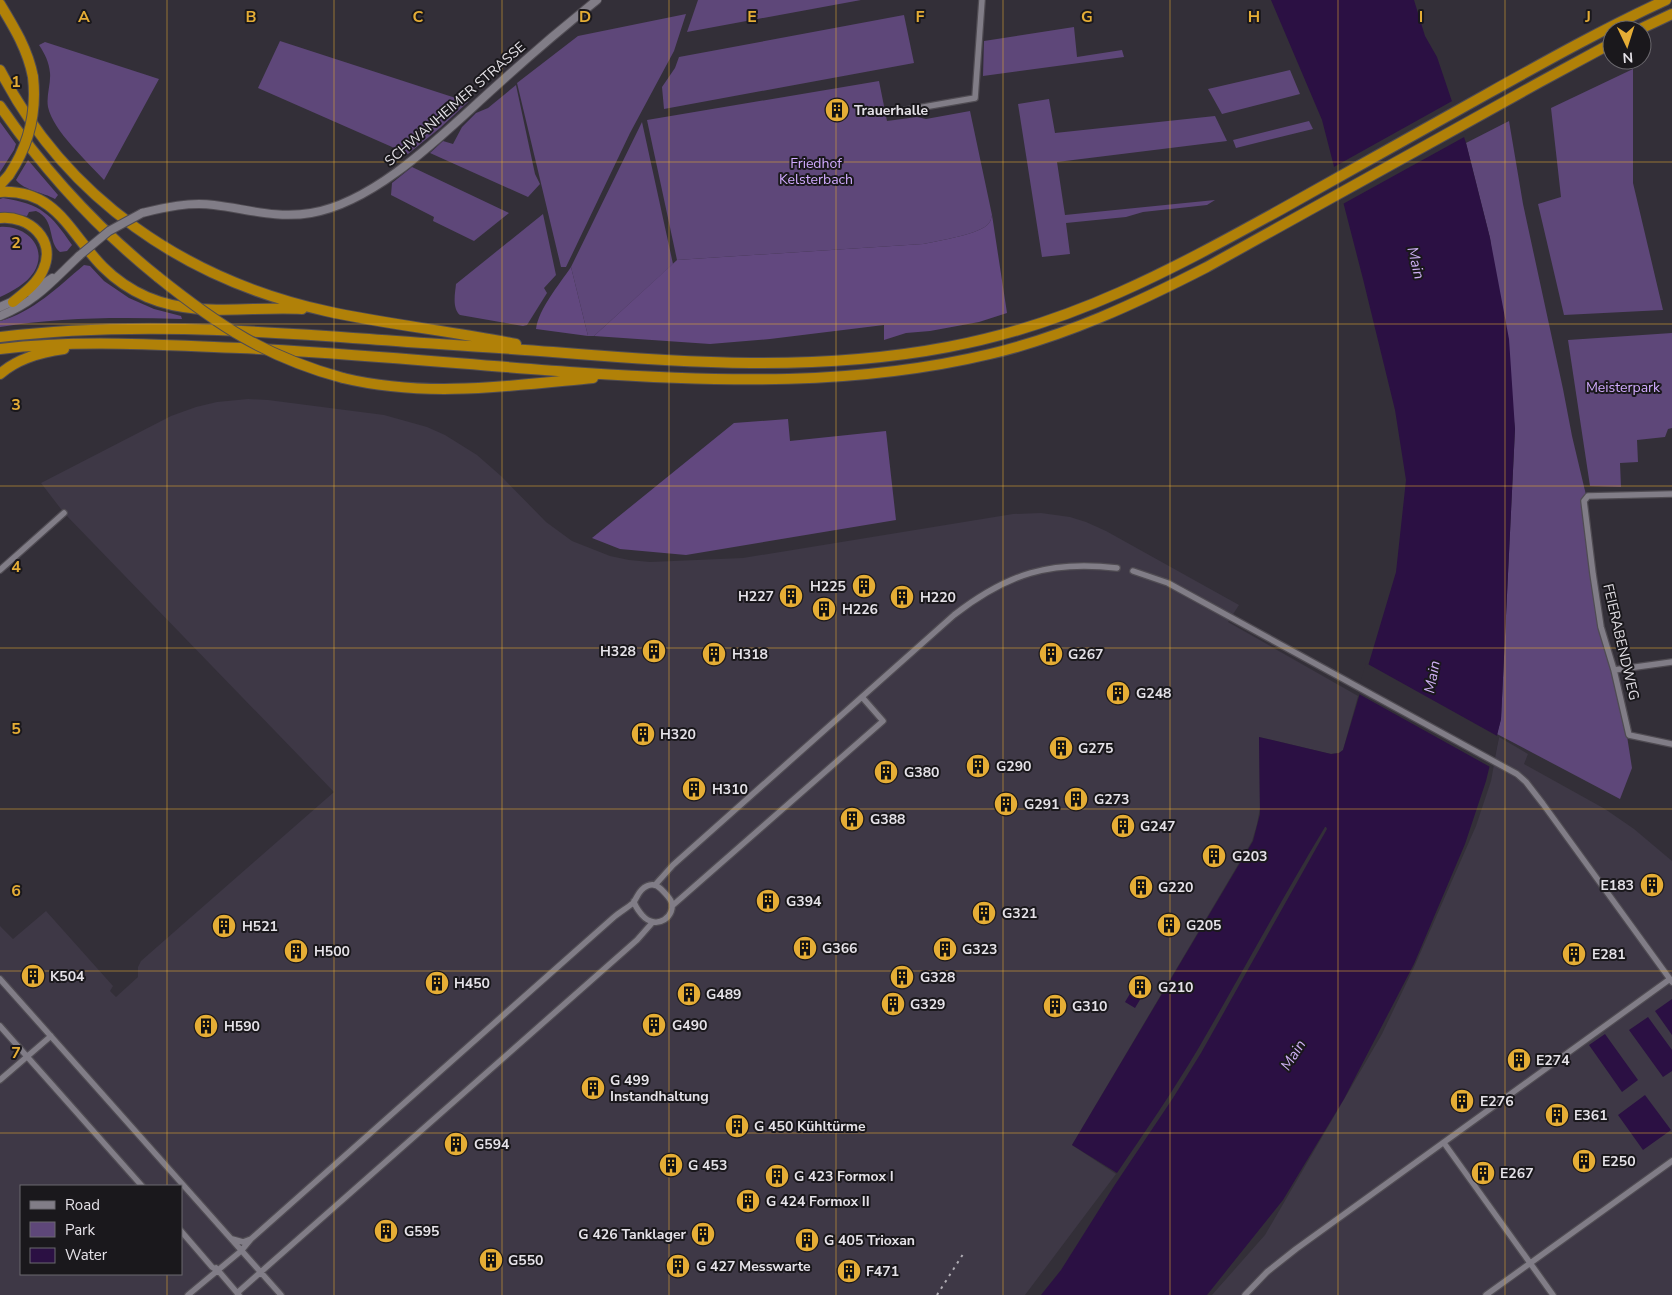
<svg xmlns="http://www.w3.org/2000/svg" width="1672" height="1295" font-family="'Nunito Sans',sans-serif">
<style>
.built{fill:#3e3846;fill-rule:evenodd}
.green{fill:#5e4779}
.forest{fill:#62487f}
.water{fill:#2b1043}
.pier{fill:#332f38}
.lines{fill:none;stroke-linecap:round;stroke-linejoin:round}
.street-casing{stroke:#504c53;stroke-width:8}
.secondary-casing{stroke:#504c53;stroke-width:10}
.highway-casing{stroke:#504c53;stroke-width:12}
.street{stroke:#817d87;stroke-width:5.5}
.secondary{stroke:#817d87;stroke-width:8}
.highway{stroke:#b18108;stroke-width:10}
.rail{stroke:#afacb3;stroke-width:2;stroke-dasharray:2.5 5;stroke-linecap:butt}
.secondary-bridge-casing{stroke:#504c53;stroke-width:10;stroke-linecap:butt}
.highway-bridge-casing{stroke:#504c53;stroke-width:12;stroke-linecap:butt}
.secondary-bridge{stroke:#817d87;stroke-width:8}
.highway-bridge{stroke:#b18108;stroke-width:10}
.grid{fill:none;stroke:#e5ad35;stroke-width:1;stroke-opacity:0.55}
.labels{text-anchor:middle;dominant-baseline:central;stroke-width:4;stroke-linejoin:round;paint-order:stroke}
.street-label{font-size:14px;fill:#e5e2e8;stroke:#1a181c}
.poi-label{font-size:14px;font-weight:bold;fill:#e5e2e8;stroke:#1a181c;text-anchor:start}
.park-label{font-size:14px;fill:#d1abfe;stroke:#1a181c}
.water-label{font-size:15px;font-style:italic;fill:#cfb1f4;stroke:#1a181c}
.grid-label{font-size:16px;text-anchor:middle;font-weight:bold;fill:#e5ad35;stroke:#1a181c;stroke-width:4;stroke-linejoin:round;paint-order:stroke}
</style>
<rect width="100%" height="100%" fill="#332f38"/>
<!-- built -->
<path class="built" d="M248,399L268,400L384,415L427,427L445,435L477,455L501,476L546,522L572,541L610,556L629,560L650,562L743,558L1013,514L1041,513L1070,517L1086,522L1106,531L1239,605L1228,622L1358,696L1343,750L1339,753L1331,754L1259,737L1260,808L1257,824L1252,841L1072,1145L1116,1174L1025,1295H0V926L13,939L46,911L113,986L110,991L116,997L138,977V967L141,961L334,792L64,513L41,483L171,416L196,407L217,402ZM21,1186H181V1274H21Z
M1499,737L1528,754L1524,764L1605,809L1634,829L1672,861V1295H1212L1265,1235L1382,1034L1415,965L1476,826L1491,781Z"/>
<!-- green -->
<path class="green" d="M698,0H861L687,32Z
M686,14L674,51L630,133L566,267H561L517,83L578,36Z
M904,15L914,63L664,109L662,87L675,68L679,57Z
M1074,27L1077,57L1122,50L1124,57L983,76L984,41Z
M280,41L468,102L440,128L408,154L258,88Z
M45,42L159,79L104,180C88,162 53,131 48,107C46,96 51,84 50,73C49,62 45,54 39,45Z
M1633,69V183L1663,310L1564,315L1538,204L1561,197L1551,108Z
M1290,70L1300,94L1222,114L1208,89Z
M879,81L887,121L917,117L926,119L970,111L992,215C991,218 991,221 989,223C982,234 937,241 923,244L677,260L647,120Z
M516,85L535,174L540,184L528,197L430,153L443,141L453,144L462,127L476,113L488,108Z
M1049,99L1055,133L1215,116L1227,141L1057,162L1065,215L1215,200L1207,205L1143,212L1126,217L1066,223L1070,254L1042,257L1018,104Z
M1309,121L1313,129L1236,148L1233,140Z
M1509,121L1523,204L1563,389L1572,436L1586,495L1594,597L1627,736L1632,768L1620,799L1497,734L1501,719L1515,429L1490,238L1466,143Z
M642,122L673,264L594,336H588L571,267Z
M412,167L509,213L474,241L433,221L434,217L391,195L392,183Z
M543,214L556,275L544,288L547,293L527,325L523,326L460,315C452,308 455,294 456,284Z
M1672,333V428L1668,429L1665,437L1637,440L1638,462L1620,463L1621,487L1590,486L1568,340Z"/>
<!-- forest -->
<path class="forest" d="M0,122L16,144L14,150L0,172Z
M28,160L58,195L55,199C43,192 25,191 16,180Z
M3,198C41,204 51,214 72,245L67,251L60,252C47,242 56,220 36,211L29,212L27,216L0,213V199Z
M992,215L1007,313L979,322L930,331L906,333L884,340V325L770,339L710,344L594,336L677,260L923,244C937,241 982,234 989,223C991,221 991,218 992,215Z
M0,227C25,225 49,247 34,272C26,284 13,291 0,297Z
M84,265L90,266L104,281L129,298L154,309L181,316L182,319C122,317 59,317 0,327V321C33,312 58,287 84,265Z
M571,267L588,336L536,329C539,308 559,285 571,267Z
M788,419L790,441L886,431L896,520L686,555L620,549L592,538L734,423Z"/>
<!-- water -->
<path class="water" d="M1271,0H1414L1425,36L1437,57L1466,143L1490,238L1509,339L1515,429L1501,719L1486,781L1465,844L1414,964L1344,1099L1283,1200L1207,1295H1041L1061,1270L1114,1186L1173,1098L1201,1053L1327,829L1326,827H1325C1281,900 1241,975 1198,1049C1173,1091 1145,1132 1117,1173L1072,1145L1253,841L1260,814L1259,737L1331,754L1339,753L1343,750L1396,572L1406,480L1395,410L1363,279L1322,120Z
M1137,982L1147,988L1135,1008L1125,1002Z
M1672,999V1035L1655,1011Z
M1648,1017L1672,1050V1071L1663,1077L1629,1030Z
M1605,1034L1638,1080L1622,1092L1589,1045Z
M1645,1095L1671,1130L1643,1150L1618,1115Z"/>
<!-- pier -->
<path class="pier" d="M1454,100L1466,136L1341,205L1332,168Z
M1366,663L1499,737L1492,768L1357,693Z"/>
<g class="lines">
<!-- street casing -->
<g class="street-casing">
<path id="street" d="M895,112L975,98L982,0
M1672,494L1588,496L1584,501L1593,574L1601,627L1614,670L1629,735L1672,744
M0,570L64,513
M1133,571L1168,583L1517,774L1526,782L1543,804L1672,982
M1614,670L1672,662
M655,885L673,865L954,615C1007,574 1050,560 1117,568
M672,906L883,721L862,697
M0,979L281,1295
M0,1026L142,1186
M0,1080L51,1036
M1444,1143L1553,1295
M181,1231L212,1267L218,1271
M232,1239L243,1242L251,1239
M216,1268L239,1295
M237,1293L637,940L652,923
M188,1295L241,1251L251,1239L614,917C620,912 627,908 633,903C638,897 638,890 647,886C653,883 657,885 661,889C665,893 669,897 671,901C677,915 657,932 642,915C638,910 635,907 634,901
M1245,1295L1267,1272L1296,1249L1670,979
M1486,1295L1672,1161"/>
</g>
<!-- secondary casing -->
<g class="secondary-casing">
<path id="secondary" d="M142,213C166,207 189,202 214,205C247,209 277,219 311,213C377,202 445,132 494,88C527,58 562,28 597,0
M30,292L52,278
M0,307L18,299
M0,316C37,301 52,281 80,255"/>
</g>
<!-- highway casing -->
<g class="highway-casing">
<path id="highway" d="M0,4C14,27 28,50 33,77
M1638,30L1672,14
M0,70C66,199 186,280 326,311C389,325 453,331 516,344
M0,106C44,170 97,228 158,277
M0,185L9,175
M0,192C57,189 70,234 103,267C115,279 131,290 147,297C196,318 250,306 302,309
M0,218C29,215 57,240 43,270C37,284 24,293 13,302
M0,337C123,322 246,330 369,339C430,344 492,347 553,352C685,363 817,372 948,347C1072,324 1171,270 1280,210C1349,171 1418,133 1487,94C1546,61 1605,28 1666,0
M0,349C80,339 160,345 240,348C355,353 470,365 585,373C721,382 856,386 990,354C1066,336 1137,303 1207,267L1540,82L1612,43
M0,374C17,359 41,352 64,349
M343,378C426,398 509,386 593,378"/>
</g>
<!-- street -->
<use href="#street" class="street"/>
<!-- secondary -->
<use href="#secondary" class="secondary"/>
<!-- highway -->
<use href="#highway" class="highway"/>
<!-- rail -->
<path class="rail" d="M937,1295L965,1251"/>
<!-- secondary-bridge casing -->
<g class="secondary-bridge-casing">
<path id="secondary-bridge" d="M80,255L109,231L142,213"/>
</g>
<!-- highway-bridge casing -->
<g class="highway-bridge-casing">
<path id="highway-bridge" d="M9,175C29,145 37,113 33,77
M158,277C219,326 266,357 343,378"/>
</g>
<!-- secondary-bridge -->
<use href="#secondary-bridge" class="secondary-bridge"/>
<!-- highway-bridge -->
<use href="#highway-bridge" class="highway-bridge"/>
</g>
<!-- grid -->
<path class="grid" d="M167,0V1186M334,0V1295M502,0V1295M669,0V1295M836,0V1295M1003,0V1295M1170,0V1295M1338,0V1295M1505,0V1295M0,162H1672M0,324H1672M0,486H1672M0,648H1672M0,809H1672M0,971H1672M0,1133H1672M167,1274V1295"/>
<!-- icons -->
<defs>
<g id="building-disc" transform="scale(1.25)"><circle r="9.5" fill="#e5ad35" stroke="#1a181c"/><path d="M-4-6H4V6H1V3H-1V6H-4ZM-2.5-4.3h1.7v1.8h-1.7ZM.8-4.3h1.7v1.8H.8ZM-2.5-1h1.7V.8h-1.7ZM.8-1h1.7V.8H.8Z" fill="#111"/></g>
</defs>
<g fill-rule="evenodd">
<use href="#building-disc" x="837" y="110"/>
<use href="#building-disc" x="864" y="586"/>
<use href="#building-disc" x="791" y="596"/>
<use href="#building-disc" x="902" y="597"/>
<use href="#building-disc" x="824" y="609"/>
<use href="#building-disc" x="654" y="651"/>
<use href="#building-disc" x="714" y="654"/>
<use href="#building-disc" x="1051" y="654"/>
<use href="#building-disc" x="1118" y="693"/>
<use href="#building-disc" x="643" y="734"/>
<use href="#building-disc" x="1061" y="748"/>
<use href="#building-disc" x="978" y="766"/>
<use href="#building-disc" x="886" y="772"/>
<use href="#building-disc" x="694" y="789"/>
<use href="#building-disc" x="1076" y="799"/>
<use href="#building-disc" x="1006" y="804"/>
<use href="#building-disc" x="852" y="819"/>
<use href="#building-disc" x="1123" y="826"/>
<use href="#building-disc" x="1214" y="856"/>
<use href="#building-disc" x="1652" y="885"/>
<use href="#building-disc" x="1141" y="887"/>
<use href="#building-disc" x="768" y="901"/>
<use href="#building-disc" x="984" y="913"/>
<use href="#building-disc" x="1169" y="925"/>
<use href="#building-disc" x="224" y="926"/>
<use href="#building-disc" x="805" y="948"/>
<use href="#building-disc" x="945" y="949"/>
<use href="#building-disc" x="296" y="951"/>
<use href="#building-disc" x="1574" y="954"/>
<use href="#building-disc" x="33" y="976"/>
<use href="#building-disc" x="902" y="977"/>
<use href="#building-disc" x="437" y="983"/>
<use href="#building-disc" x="1140" y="987"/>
<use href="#building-disc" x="689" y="994"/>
<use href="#building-disc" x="893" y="1004"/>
<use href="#building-disc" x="1055" y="1006"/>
<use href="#building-disc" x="654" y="1025"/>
<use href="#building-disc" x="206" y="1026"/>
<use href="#building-disc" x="1519" y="1060"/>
<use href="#building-disc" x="593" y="1088"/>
<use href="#building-disc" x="1462" y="1101"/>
<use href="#building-disc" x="1557" y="1115"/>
<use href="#building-disc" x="737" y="1126"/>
<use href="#building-disc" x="456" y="1144"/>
<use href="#building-disc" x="1584" y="1161"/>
<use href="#building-disc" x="671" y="1165"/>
<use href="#building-disc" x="1483" y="1173"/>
<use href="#building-disc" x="777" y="1176"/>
<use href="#building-disc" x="748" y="1201"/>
<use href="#building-disc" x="386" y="1231"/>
<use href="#building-disc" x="703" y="1234"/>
<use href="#building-disc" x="807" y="1240"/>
<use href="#building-disc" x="491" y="1260"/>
<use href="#building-disc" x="678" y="1266"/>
<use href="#building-disc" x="849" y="1271"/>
</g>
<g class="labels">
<!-- street labels -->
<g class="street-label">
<text transform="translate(455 104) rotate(-41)">SCHWANHEIMER STRASSE</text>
<text transform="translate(1621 642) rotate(77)">FEIERABENDWEG</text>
</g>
<!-- poi labels -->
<g class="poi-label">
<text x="854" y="110">Trauerhalle</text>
<text x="846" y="586" text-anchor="end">H225</text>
<text x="774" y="596" text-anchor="end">H227</text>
<text x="920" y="597">H220</text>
<text x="842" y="609">H226</text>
<text x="636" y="651" text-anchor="end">H328</text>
<text x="732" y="654">H318</text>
<text x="1068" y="654">G267</text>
<text x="1136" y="693">G248</text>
<text x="660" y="734">H320</text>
<text x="1078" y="748">G275</text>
<text x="996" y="766">G290</text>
<text x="904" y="772">G380</text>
<text x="712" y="789">H310</text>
<text x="1094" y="799">G273</text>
<text x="1024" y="804">G291</text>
<text x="870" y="819">G388</text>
<text x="1140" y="826">G247</text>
<text x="1232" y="856">G203</text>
<text x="1634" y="885" text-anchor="end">E183</text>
<text x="1158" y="887">G220</text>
<text x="786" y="901">G394</text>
<text x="1002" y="913">G321</text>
<text x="1186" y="925">G205</text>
<text x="242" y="926">H521</text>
<text x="822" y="948">G366</text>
<text x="962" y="949">G323</text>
<text x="314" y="951">H500</text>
<text x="1592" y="954">E281</text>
<text x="50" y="976">K504</text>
<text x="920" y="977">G328</text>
<text x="454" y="983">H450</text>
<text x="1158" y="987">G210</text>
<text x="706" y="994">G489</text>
<text x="910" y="1004">G329</text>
<text x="1072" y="1006">G310</text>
<text x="672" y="1025">G490</text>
<text x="224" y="1026">H590</text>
<text x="1536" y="1060">E274</text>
<text x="610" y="1080">G 499<tspan x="610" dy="16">Instandhaltung</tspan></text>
<text x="1480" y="1101">E276</text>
<text x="1574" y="1115">E361</text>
<text x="754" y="1126">G 450 Kühltürme</text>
<text x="474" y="1144">G594</text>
<text x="1602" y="1161">E250</text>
<text x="688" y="1165">G 453</text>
<text x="1500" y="1173">E267</text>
<text x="794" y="1176">G 423 Formox I</text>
<text x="766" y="1201">G 424 Formox II</text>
<text x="404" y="1231">G595</text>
<text x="686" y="1234" text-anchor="end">G 426 Tanklager</text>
<text x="824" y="1240">G 405 Trioxan</text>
<text x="508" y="1260">G550</text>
<text x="696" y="1266">G 427 Messwarte</text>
<text x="866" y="1271">F471</text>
</g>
<!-- park labels -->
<g class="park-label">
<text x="816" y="163">Friedhof<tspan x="816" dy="16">Kelsterbach</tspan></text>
<text x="1623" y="387">Meisterpark</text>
</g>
<!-- water labels -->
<g class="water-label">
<text transform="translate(1416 263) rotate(76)">Main</text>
<text transform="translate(1432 677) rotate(-80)">Main</text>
<text transform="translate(1293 1055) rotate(-58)">Main</text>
</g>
</g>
<g class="grid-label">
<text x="84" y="22">A</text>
<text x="251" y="22">B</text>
<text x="418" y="22">C</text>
<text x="585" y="22">D</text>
<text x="752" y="22">E</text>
<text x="920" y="22">F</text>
<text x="1087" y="22">G</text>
<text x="1254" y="22">H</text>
<text x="1421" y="22">I</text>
<text x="1588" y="22">J</text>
<text x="16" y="87">1</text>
<text x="16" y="248">2</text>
<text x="16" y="410">3</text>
<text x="16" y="572">4</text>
<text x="16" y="734">5</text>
<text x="16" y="896">6</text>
<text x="16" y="1058">7</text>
</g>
<!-- legend -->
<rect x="20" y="1185" width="162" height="90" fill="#1a181c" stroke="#6b696e"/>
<rect x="30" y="1201" width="25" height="8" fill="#817d87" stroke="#6b696e"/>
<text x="65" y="1210" font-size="15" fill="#e5e2e8">Road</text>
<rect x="30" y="1222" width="25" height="15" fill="#5e4779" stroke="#6b696e"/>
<text x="65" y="1235" font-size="15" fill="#e5e2e8">Park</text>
<rect x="30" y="1248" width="25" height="15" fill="#2b1043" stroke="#6b696e"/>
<text x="65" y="1260" font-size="15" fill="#e5e2e8">Water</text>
<!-- north arrow -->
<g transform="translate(1627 45) rotate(176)"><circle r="24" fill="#1a181c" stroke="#6b696e"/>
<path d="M0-4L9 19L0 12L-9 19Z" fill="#e5ad35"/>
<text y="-8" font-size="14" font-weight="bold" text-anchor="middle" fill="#e5e2e8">N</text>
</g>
</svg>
